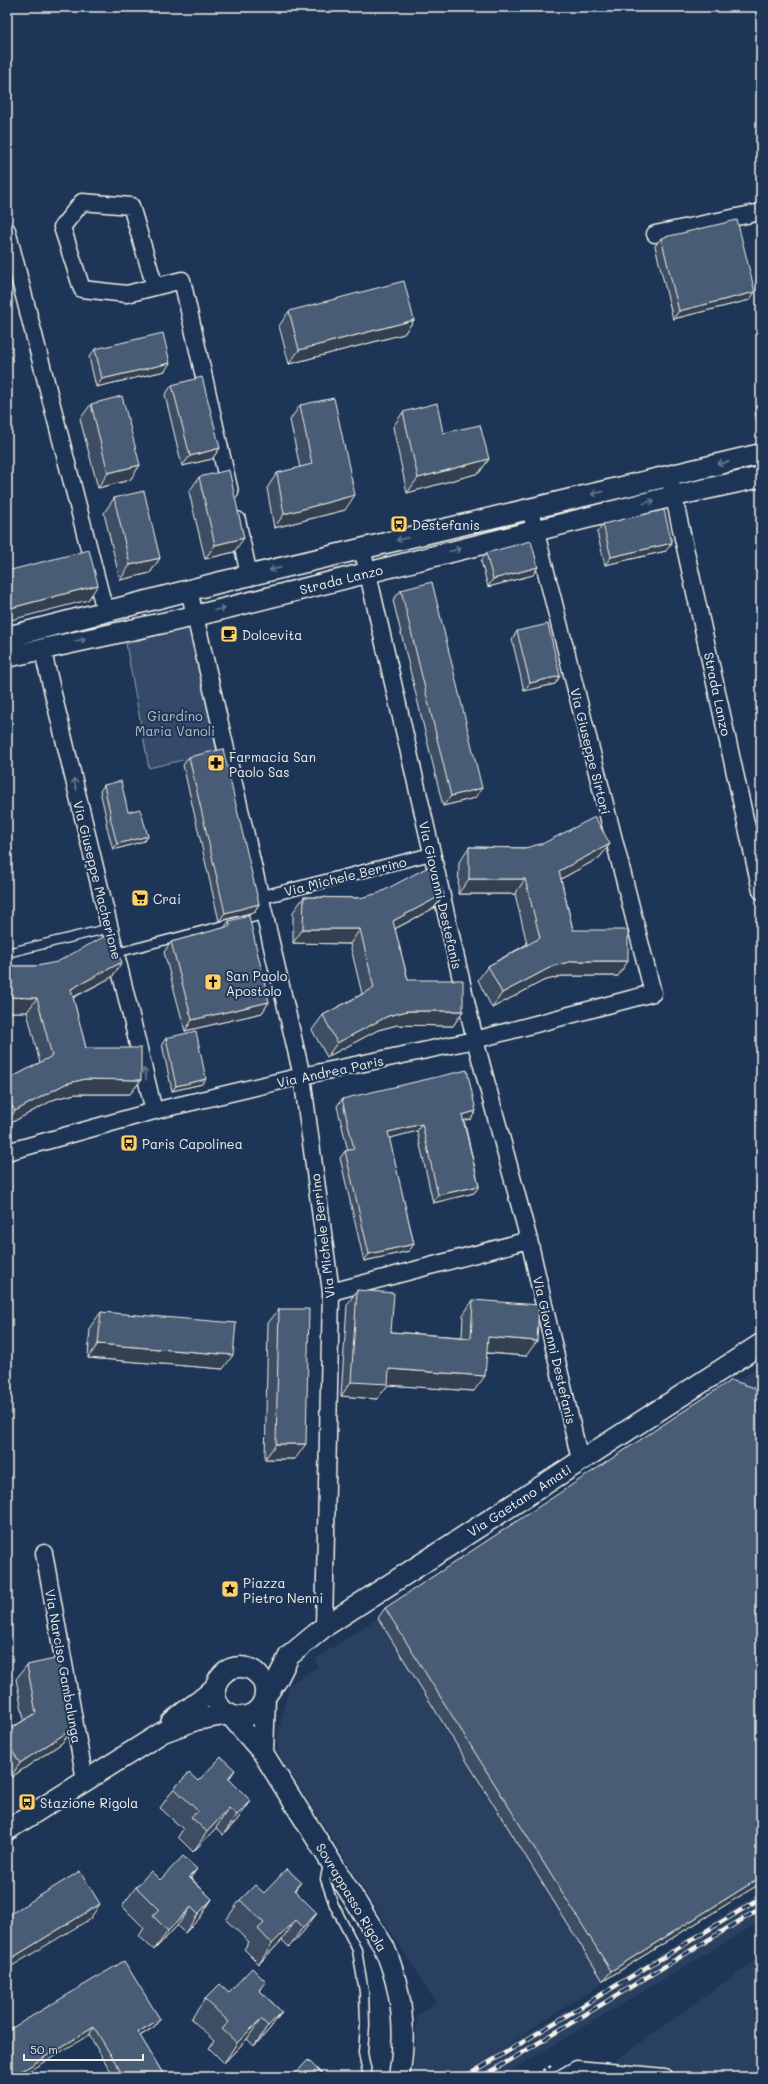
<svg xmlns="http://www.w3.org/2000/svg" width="768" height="2084" font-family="Mali,sans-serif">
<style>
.built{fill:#2a4060}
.green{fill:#354a67;stroke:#949ea8}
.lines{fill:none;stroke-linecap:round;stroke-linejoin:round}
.service-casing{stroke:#f4f1e8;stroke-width:11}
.pedestrian-casing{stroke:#f4f1e8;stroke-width:15}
.minor-casing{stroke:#f4f1e8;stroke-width:19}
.tertiary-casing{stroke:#f4f1e8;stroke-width:23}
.path{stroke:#f4f1e8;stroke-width:2.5;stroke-dasharray:3 3;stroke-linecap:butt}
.service{stroke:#1d3557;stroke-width:8}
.pedestrian{stroke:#1d3557;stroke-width:12}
.minor{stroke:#1d3557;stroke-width:16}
.tertiary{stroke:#1d3557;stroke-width:20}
.rail-casing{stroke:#f4f1e8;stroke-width:4.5}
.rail{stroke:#1d3557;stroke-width:3;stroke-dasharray:9;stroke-linecap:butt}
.wall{fill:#3e4e64;stroke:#f4f1e8}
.shaded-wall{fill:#324051;stroke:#f4f1e8}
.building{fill:#485b74;stroke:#f4f1e8}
.oneway{stroke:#68778a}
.labels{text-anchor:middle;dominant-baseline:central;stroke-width:4;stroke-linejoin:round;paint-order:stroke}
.poi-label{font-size:13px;fill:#f4f1e8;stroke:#1d3557;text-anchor:start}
.street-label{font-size:13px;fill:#f4f1e8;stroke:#1d3557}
.park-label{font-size:13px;fill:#bbbfc1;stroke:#1d3557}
</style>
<rect width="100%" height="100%" fill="#1d3557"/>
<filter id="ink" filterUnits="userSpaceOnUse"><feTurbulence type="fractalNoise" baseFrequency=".025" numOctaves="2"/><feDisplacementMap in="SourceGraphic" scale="8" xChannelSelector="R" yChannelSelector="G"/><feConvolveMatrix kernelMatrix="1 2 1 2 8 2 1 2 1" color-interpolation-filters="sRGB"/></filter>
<g filter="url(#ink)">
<!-- built -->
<path class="built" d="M761,1364V1882L495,2052L601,1991L761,1892V1921L500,2077H413L417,2015L436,2003L279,1755L277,1738L289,1685L318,1666L315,1659L724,1391Z
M761,1956V2077H592Z"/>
<!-- green -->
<path class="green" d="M189,626L217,752L149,768L126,644Z"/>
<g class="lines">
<!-- service casing -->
<g class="service-casing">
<path id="service" d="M7,953L110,928
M116,953L263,915
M328,1864L325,1879L334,1905L357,1950L364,1992L365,2025L363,2053L368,2077"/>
</g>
<!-- pedestrian casing -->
<g class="pedestrian-casing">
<path id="pedestrian" d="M259,898L431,854"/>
</g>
<!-- minor casing -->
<g class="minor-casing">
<path id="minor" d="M7,230L105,611
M655,234L761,212
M155,287L131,206L82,202L62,227L82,289L127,294L182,280L230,492
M671,484L761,891
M237,520L249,575
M362,548L475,1040L529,1240L580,1460
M189,590L302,1076L331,1292L324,1627
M42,648L154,1111
M7,1152L154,1111L302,1076L475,1040L653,993L530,509
M331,1292L529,1240
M44,1553L85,1780
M563,2077L577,2069L665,2077"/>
</g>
<!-- tertiary casing -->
<g class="tertiary-casing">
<path id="tertiary" d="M7,637L217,583L761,454
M7,657L195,616L674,496L761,477
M215 1692a25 25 0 1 1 50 0a25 25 0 1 1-50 0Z
M229,1714L263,1753L384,1947C402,1989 407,2032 399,2077
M171,1723C185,1709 203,1701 216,1686
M263,1753L265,1697L277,1680L289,1656L324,1627L761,1344
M7,1830L163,1732L196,1720L229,1714"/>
</g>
<!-- path -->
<path class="path" d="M533,2077L551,2066"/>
<!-- service -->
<use href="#service" class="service"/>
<!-- pedestrian -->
<use href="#pedestrian" class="pedestrian"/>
<!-- minor -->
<use href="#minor" class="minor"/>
<!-- tertiary -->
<use href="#tertiary" class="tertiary"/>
<!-- rail casing -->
<g class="rail-casing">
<path id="rail" d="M465,2077L761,1898
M482,2077L761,1908"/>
</g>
<!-- rail -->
<use href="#rail" class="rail"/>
</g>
<!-- wall -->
<path class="wall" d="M661,238L750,300L673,319L655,246Z
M289,311L414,320L404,334L289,364L279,326Z
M95,349L165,371L96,387L89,357Z
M172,385L220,448L212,459L182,466L165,395Z
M91,404L140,465L130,480L98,488L80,419Z
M300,405L345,510L274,528L267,488L277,473L300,468L290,420Z
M761,410V427L759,428L755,414L757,411Z
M403,412L443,433L489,459L479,473L407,493L393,427Z
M199,477L234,552L205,559L189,492Z
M114,498L160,558L150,573L120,580L104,513Z
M603,524L666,551L605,565L597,532Z
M486,553L533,575L488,587L481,561Z
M401,590L475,798L443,806L393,600Z
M517,631L560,676L555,684L524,691L512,639Z
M189,757L259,904L254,912L219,921L183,765Z
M104,785L128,812L144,841L113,850L106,823L107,821L100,791Z
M610,844L599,858L561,879L573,930L618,976H562L543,981L492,1008L478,980L488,966L527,944L515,894H458L459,862L469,847L525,848Z
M444,894L434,908L395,929L408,980L463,1011L453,1026L397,1025L378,1030L327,1057L312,1030L323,1015L362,994L350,944L293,943V912L304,897L360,898Z
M229,921L269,1002L262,1013L185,1031L164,952L171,942L224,928Z
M122,962L112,977L73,998L86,1048L141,1080L130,1094H75L55,1099L7,1125V1080L40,1063L27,1012H7V966H37Z
M166,1038L202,1084L172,1091L162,1044Z
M342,1099L471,1119L464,1120L479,1186L474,1193L433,1203L417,1131L389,1138L414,1244L409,1251L364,1261L340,1158L345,1151H348L337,1106Z
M357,1290L391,1332L462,1337L463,1315L473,1300L526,1356L486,1353L474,1391L388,1385L377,1399L341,1396L347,1305Z
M279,1309L295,1459H265L268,1323Z
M101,1312L223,1369L88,1358L90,1327Z
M761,1363V1370L759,1365Z
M761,1371V1389L756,1378Z
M385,1608L761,1883L603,1981L378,1618Z
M27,1665L62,1743L10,1778L7,1773V1731L24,1720L16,1679Z
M229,1780L251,1801L237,1820L223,1835L216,1828L193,1852L178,1837L183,1829L160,1808L174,1788L198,1781Z
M191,1878L212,1899L199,1919L185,1933L177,1926L154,1950L139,1936L144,1928L122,1906L136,1887L160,1880Z
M295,1892L317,1913L303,1932L289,1947L282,1940L259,1964L244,1949L249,1942L226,1920L240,1900L264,1893Z
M260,1991L282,2012L268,2031L254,2046L247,2039L224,2063L209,2048L214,2041L191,2019L205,1999L229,1992Z
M160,2019L154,2027L140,2036L165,2077H114L89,2035L7,2031Z"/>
<!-- shaded-wall -->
<path class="shaded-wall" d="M755,292L750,300L673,319L679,311Z
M414,320L404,334L289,364L299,350Z
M170,363L165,371L96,387L102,379Z
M220,448L212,459L182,466L190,456Z
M489,459L479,473L407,493L418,478Z
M140,465L130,480L98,488L108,473Z
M355,495L345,510L274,528L284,514Z
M244,538L234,552L205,559L215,545Z
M672,543L666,551L605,565L611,557Z
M160,558L150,573L120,580L130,565Z
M538,567L533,575L488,587L493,579Z
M98,585L88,600L7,621V609Z
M560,676L555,684L524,691L530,683Z
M482,788L475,798L443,806L451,796Z
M148,836L144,841L113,850L117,844Z
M610,844L599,858L548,886L559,871Z
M469,879H525L515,894H458Z
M444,894L434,908L383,935L393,921Z
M259,904L254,912L219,921L225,913Z
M303,929H360L350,944L293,943Z
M573,961H628L618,976H562L543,981L492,1008L502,993L553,966Z
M122,962L112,977L60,1004L71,989Z
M7,997L37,998L27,1012H7Z
M269,1002L262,1013L185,1031L192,1020Z
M407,1011H463L453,1026L397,1025L378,1030L327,1057L337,1043L388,1016Z
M85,1079L141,1080L130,1094H75L55,1099L7,1125V1122L15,1111L65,1084Z
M206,1079L202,1084L172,1091L176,1086Z
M476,1111L471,1119L457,1122L462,1115Z
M422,1124L417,1131L383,1140L388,1132Z
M479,1186L474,1193L433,1203L438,1195Z
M414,1244L409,1251L364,1261L369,1254Z
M488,1337L537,1341L526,1356L477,1352Z
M98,1344L233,1355L223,1369L88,1358Z
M389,1369L485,1376L474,1391L388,1385L377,1399L341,1396L351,1382Z
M276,1444H306L295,1459H265Z
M72,1729L62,1743L10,1778L20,1763Z
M235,1770L222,1790L228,1778Z
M251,1801L237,1820L223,1835L237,1815Z
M229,1808L216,1828L193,1852L207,1832Z
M197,1869L183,1889L189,1877Z
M761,1877V1883L603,1981L611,1971Z
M301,1882L287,1902L294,1890Z
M212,1899L199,1919L185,1933L198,1914Z
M100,1904L90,1919L7,1969V1961Z
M191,1907L177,1926L154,1950L168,1931Z
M317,1913L303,1932L289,1947L303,1927Z
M296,1920L282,1940L259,1964L272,1944Z
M266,1982L253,2001L259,1990Z
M282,2012L268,2031L254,2046L268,2026Z
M160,2019L154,2027L133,2040L138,2032Z
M261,2019L247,2039L224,2063L237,2043Z
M94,2027L89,2035L19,2077H12Z"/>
<!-- building -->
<path class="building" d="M737,220L755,292L679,311L661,238Z
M404,281L414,320L299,350L289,311Z
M163,333L170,363L102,379L95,349Z
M202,377L220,448L190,456L172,385Z
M122,396L140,465L108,473L91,404Z
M334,398L355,495L284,514L277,473L312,464L300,405Z
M437,403L443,433L480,425L489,459L418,478L403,412Z
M761,410V425H760L757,411Z
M229,470L244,538L215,545L199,477Z
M144,491L160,558L130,565L114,498Z
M664,510L672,543L611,557L603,524Z
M531,541L538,567L493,579L486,553Z
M89,550L98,585L7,609V571Z
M432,582L482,788L451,796L401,590Z
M548,624L560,676L530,683L517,631Z
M223,749L259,904L225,913L189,757Z
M121,781L128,812L140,809L148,836L117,844L110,817H111L104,785Z
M595,817L610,844L559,871L573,930H628V961H573L553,966L502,993L488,966L540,938L525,879H469V847L525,848L544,843Z
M430,866L444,894L393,921L408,980H463V1011H407L388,1016L337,1043L323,1015L374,988L360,929H303L304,897L360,898L379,893Z
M249,916L269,1002L192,1020L171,942L230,926L229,921Z
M107,935L122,962L71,989L86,1048H141V1080L85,1079L65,1084L15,1111L7,1097V1080L52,1056L37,998L7,997V966H37L57,962Z
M196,1031L206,1079L176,1086L166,1038Z
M467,1070L476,1111L462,1115L479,1186L438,1195L422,1124L388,1132L414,1244L369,1254L345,1151L354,1149L342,1099Z
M357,1290L394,1293L391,1332L471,1338L473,1300L539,1305L537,1341L488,1337L485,1376L389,1369L388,1384L351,1382Z
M279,1309H309L306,1444H276Z
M101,1312L236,1323L233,1355L98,1344Z
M731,1380L761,1390V1877L611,1971L385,1608Z
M59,1658L72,1729L20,1763L7,1743V1731L36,1713L27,1665Z
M221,1757L235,1770L228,1778L251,1801L237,1815L229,1808L207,1832L191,1817L198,1811L174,1788L189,1773L198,1781Z
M183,1856L197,1869L189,1877L212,1899L198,1914L191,1907L168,1931L153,1916L159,1910L136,1887L151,1871L160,1880Z
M287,1869L301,1882L294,1890L317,1913L303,1927L296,1920L272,1944L258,1929L264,1923L240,1900L255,1885L264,1893Z
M80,1871L100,1904L7,1961V1916Z
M124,1961L160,2019L138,2032L165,2077H124L94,2027L12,2077H7V2031Z
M252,1968L266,1982L259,1990L282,2012L268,2026L261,2019L237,2043L222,2029L229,2022L205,1999L220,1984L229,1992Z
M308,2060L322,2074L319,2077H292Z"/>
<!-- one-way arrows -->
<defs><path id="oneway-shaft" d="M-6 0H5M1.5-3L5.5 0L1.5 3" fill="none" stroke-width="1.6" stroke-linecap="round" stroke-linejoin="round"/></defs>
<g class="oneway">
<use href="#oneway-shaft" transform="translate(723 463) rotate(167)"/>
<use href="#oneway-shaft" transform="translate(597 493) rotate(167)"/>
<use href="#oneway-shaft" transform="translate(649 502) rotate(-14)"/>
<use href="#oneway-shaft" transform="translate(402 539) rotate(167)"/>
<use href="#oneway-shaft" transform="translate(455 550) rotate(-14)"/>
<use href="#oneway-shaft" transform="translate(275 569) rotate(167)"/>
<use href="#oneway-shaft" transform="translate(220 609) rotate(-14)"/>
<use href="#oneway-shaft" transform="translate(80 640) rotate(-12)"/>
<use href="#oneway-shaft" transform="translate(75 784) rotate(-104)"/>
<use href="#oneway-shaft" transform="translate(145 1074) rotate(-104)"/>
</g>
</g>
<!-- icons -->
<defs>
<g id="bus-square" transform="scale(0.9)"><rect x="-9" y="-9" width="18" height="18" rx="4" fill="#ffd166" stroke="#1d3557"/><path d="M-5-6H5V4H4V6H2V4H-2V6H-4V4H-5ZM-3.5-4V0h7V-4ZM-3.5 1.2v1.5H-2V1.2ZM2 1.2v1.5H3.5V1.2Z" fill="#111"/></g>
<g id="cafe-square" transform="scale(0.9)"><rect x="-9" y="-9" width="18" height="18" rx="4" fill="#ffd166" stroke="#1d3557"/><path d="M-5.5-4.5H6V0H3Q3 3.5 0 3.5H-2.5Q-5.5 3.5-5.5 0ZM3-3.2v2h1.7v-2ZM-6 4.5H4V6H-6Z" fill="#111"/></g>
<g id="pharmacy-square" transform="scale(0.9)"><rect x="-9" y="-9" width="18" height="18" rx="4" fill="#ffd166" stroke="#1d3557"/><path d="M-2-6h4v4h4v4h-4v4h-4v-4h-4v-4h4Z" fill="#111"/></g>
<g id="supermarket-square" transform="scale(0.9)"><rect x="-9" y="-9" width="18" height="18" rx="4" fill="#ffd166" stroke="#1d3557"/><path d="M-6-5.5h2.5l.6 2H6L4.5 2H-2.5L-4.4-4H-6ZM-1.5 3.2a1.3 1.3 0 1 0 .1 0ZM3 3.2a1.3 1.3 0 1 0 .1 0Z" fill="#111"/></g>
<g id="church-square" transform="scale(0.9)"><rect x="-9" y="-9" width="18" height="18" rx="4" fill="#ffd166" stroke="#1d3557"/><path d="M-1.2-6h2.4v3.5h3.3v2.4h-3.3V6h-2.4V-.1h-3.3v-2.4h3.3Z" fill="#111"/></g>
<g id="sight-square" transform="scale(0.9)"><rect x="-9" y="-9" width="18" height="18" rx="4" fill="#ffd166" stroke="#1d3557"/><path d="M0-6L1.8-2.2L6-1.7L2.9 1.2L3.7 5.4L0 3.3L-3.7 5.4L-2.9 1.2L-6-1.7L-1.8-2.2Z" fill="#111"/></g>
</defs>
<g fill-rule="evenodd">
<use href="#bus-square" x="399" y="524"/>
<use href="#cafe-square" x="229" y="634"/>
<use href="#pharmacy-square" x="216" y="763"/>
<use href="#supermarket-square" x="140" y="898"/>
<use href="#church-square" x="213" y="982"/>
<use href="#bus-square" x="129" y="1143"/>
<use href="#sight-square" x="230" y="1589"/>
<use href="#bus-square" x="27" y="1802"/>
</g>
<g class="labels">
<!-- poi labels -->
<g class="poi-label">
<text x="412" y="524">Destefanis</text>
<text x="242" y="634">Dolcevita</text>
<text x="229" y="756">Farmacia San<tspan x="229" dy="15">Paolo Sas</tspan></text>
<text x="153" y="898">Crai</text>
<text x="226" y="975">San Paolo<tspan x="226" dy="15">Apostolo</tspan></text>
<text x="142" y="1143">Paris Capolinea</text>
<text x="243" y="1582">Piazza<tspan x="243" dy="15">Pietro Nenni</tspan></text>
<text x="40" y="1802">Stazione Rigola</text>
</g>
<!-- street labels -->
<g class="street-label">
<text transform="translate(341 579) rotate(-14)">Strada Lanzo</text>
<text transform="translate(718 694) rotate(78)">Strada Lanzo</text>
<text transform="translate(591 751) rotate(76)">Via Giuseppe Sirtori</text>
<text transform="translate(345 876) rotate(-14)">Via Michele Berrino</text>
<text transform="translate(98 880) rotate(76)">Via Giuseppe Macherione</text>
<text transform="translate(441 895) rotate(77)">Via Giovanni Destefanis</text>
<text transform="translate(330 1071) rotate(-12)">Via Andrea Paris</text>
<text transform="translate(322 1236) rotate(-97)">Via Michele Berrino</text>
<text transform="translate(555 1350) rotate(77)">Via Giovanni Destefanis</text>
<text transform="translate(519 1500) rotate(-33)">Via Gaetano Amati</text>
<text transform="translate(64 1666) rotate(80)">Via Narciso Gambalunga</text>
<text transform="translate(352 1897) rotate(59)">Sovrappasso Rigola</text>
</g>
<!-- park labels -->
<g class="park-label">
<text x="175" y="715">Giardino<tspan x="175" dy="15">Maria Vanoli</tspan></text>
</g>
</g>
<!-- margin -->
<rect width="768" height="2084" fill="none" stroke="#1d3557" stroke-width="24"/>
<rect x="12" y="12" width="744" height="2060" fill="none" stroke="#f4f1e8" stroke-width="1.5" filter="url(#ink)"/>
<!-- scale -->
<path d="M24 2054v6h119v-6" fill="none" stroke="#f4f1e8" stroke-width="2"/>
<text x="30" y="2054" font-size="12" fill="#f4f1e8" stroke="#1d3557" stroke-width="3" paint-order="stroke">50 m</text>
</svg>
